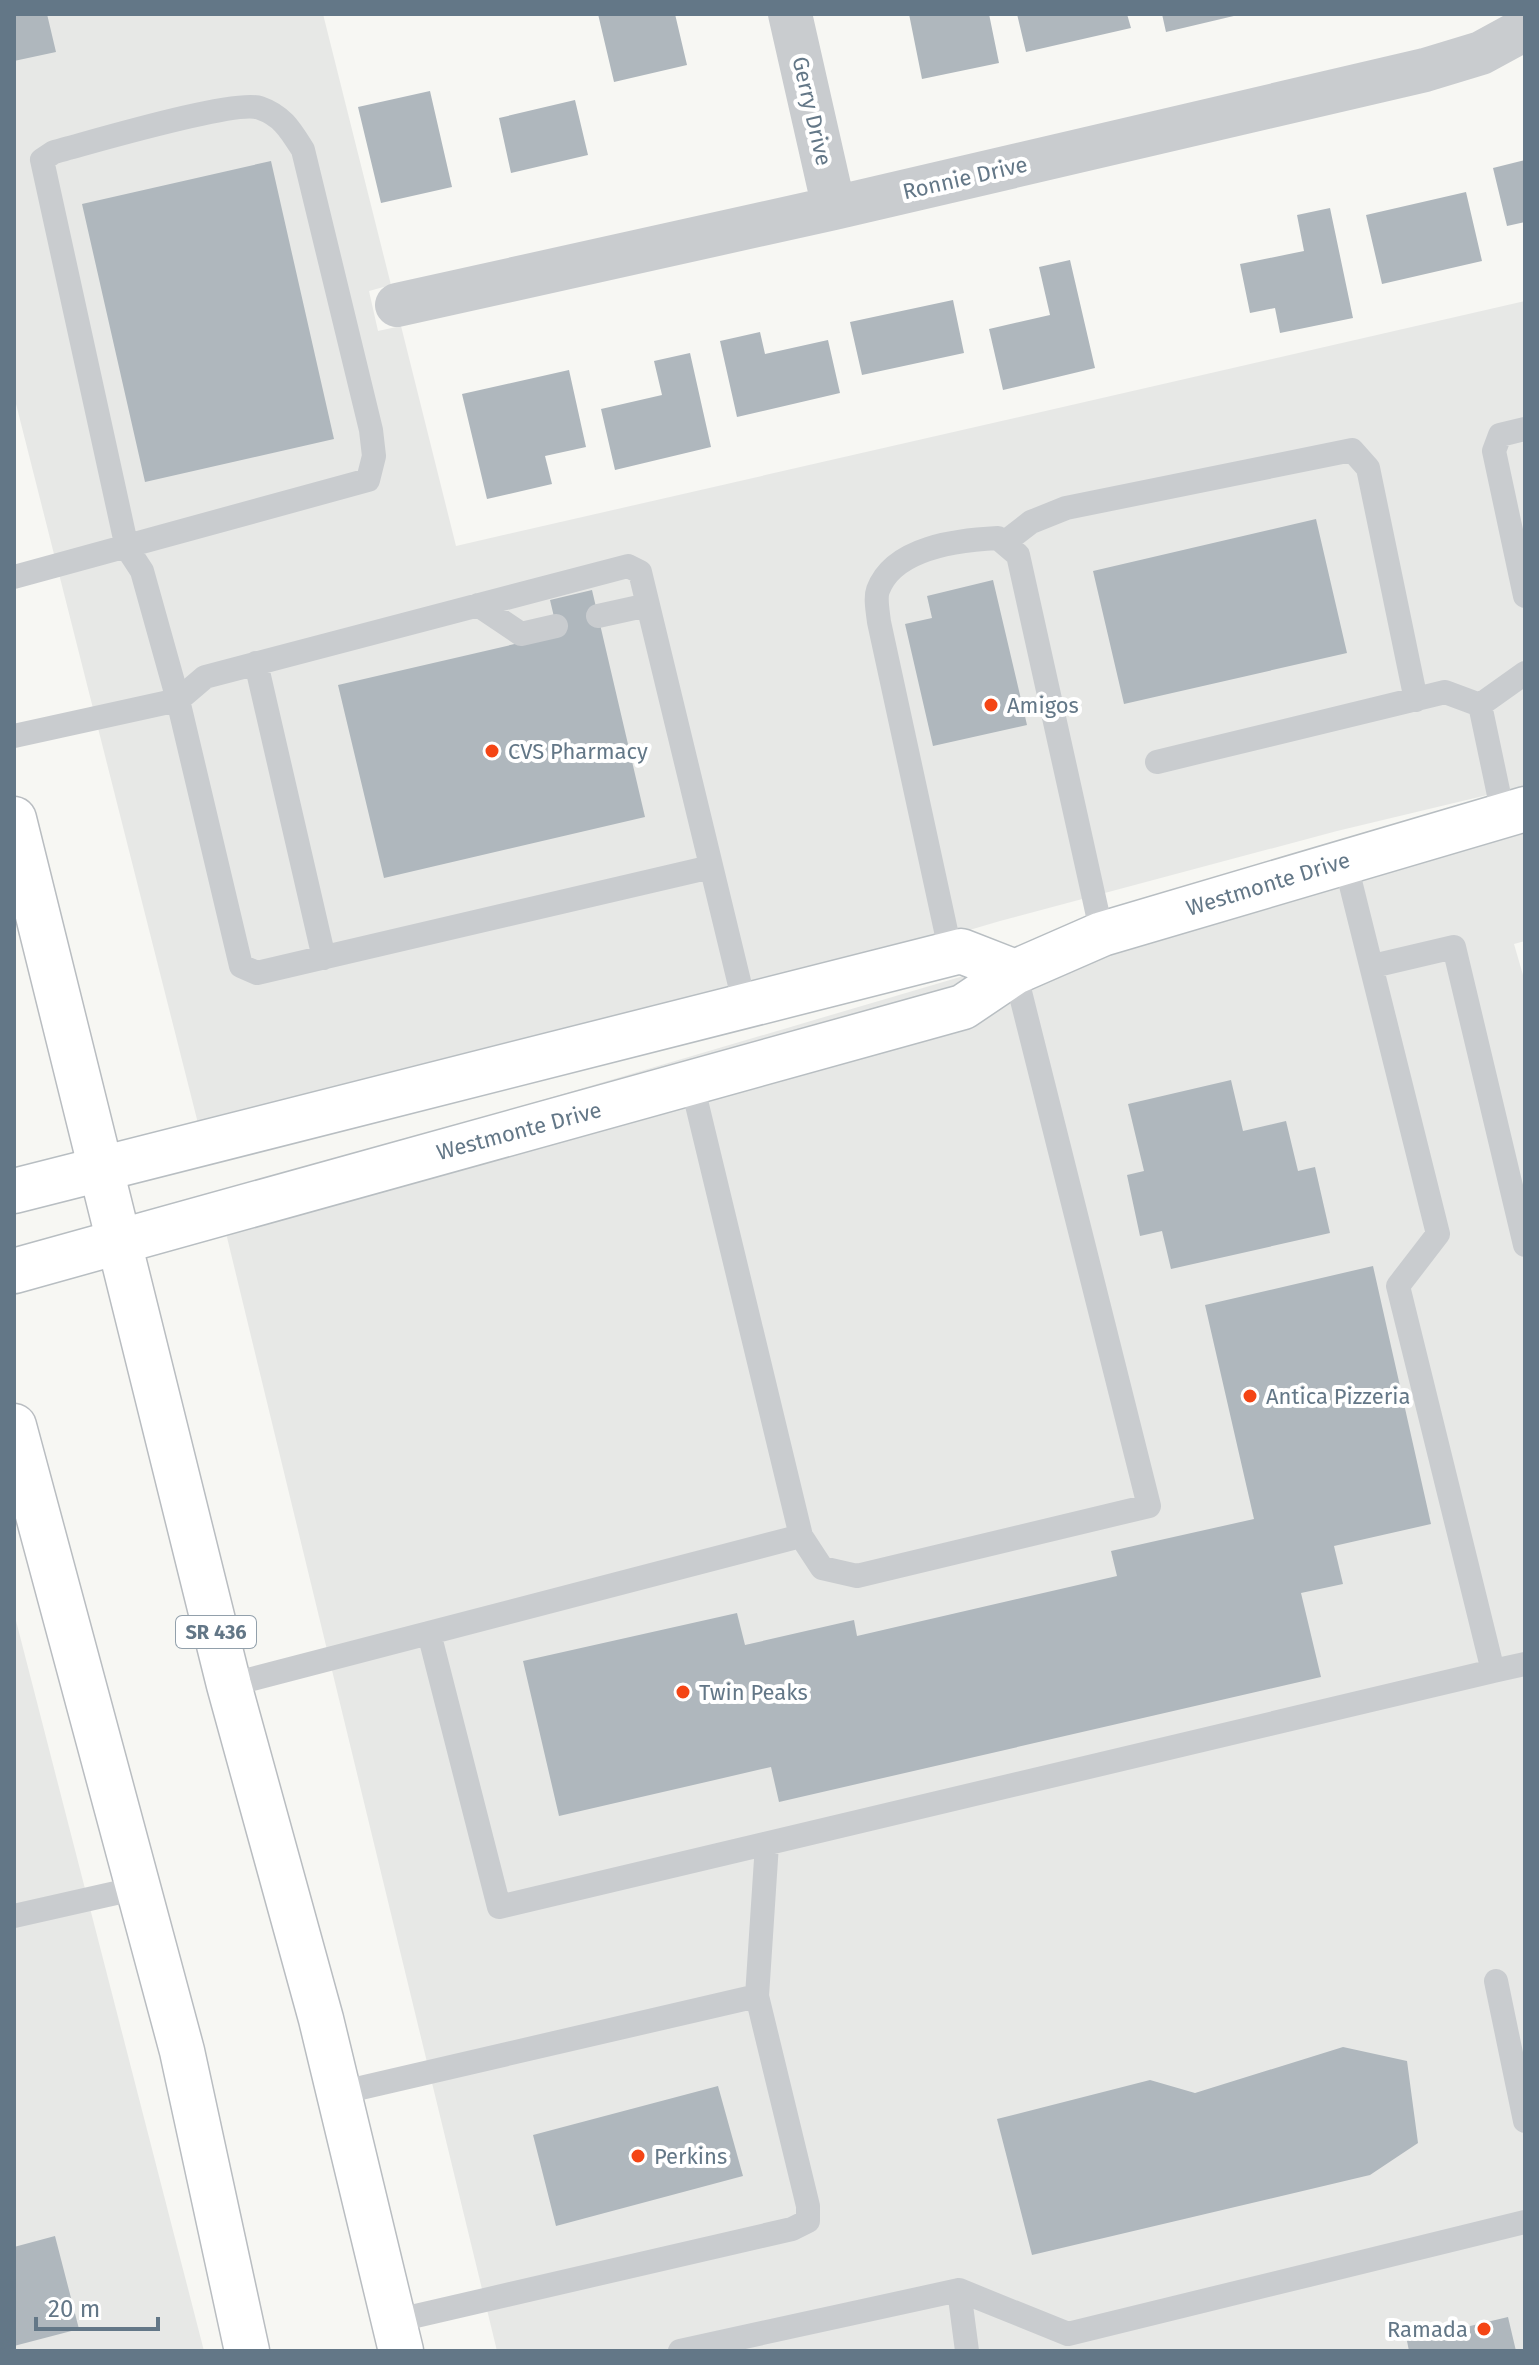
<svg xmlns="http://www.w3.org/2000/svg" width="1539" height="2365" font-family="'Fira Sans',sans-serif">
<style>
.built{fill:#e7e8e6}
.building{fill:#afb7bd}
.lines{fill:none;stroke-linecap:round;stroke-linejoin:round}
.secondary-casing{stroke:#b8bec2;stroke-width:47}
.primary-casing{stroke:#b9bdc1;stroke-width:47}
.lane{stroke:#c9cccf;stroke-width:24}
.street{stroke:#c9cccf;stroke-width:44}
.secondary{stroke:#fff;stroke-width:44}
.primary{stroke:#fff;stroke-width:44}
.poi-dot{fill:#f44515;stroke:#fff;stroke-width:3}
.labels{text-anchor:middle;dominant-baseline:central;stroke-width:8;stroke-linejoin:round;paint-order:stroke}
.shield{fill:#fff;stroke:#92a0ab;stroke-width:2}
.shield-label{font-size:20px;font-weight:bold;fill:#637787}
.street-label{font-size:22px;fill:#637787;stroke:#fff}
.poi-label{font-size:22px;fill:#637787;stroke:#fff;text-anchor:start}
</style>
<rect width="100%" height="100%" fill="#f7f7f3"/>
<!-- built -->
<path class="built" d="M14,14H323L391,285L369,291L378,331L401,326L456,546L1525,301V786L1337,831L1000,921L206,1155L14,396Z
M1525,830V941L1514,944L1525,982V2351H497L217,1196L1011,962Z
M14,1613L204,2351H14Z"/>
<!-- building -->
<path class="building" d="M14,14H47L56,52L14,61Z
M598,14H675L687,65L614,82Z
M909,14H989L999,63L922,79Z
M1017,14H1127L1131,28L1026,52Z
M1162,14H1238V15L1166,32Z
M430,91L452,187L381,203L358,107Z
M575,100L588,155L511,173L499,118Z
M1525,160V222L1507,226L1493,168Z
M271,161L334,439L145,482L82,204Z
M1466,192L1482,261L1382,284L1366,215Z
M1330,208L1353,318L1280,333L1275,308L1250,313L1240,264L1304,251L1297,215Z
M1070,260L1095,368L1003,390L989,329L1050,315L1039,267Z
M953,300L964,353L862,375L850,322Z
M760,332L765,354L828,340L840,393L737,417L720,341Z
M690,353L711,447L615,470L601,409L662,395L654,361Z
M569,370L586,447L545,456L552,484L487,499L462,394Z
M1316,519L1347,653L1124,704L1093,571Z
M993,580L1027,725L933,746L905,624L932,618L927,596Z
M592,590L645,817L384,878L338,685L558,634L550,600Z
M1231,1080L1243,1131L1286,1121L1298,1171L1315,1167L1330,1233L1171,1269L1162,1231L1140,1236L1127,1175L1144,1171L1128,1104Z
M1373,1266L1431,1524L1334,1546L1343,1584L1301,1593L1321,1677L779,1802L771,1767L559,1816L523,1661L737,1613L745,1645L854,1620L857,1636L1117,1576L1111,1551L1254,1519L1205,1305Z
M1343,2047L1407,2061L1418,2143L1370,2175L1032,2255L997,2119L1150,2080L1195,2093Z
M718,2086L743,2176L556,2226L533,2135Z
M55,2236L79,2329L14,2346V2247Z
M1508,2317L1516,2351H1409L1407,2341Z"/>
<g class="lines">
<!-- secondary casing -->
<g class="secondary-casing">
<path id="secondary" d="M14,1191L961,951L1015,972
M14,1271L963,1007L1015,972L1102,934L1525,809"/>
</g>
<!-- primary casing -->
<g class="primary-casing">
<path id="primary" d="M14,819L229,1685L321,2019L401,2351
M14,1426L182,2051L247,2351"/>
</g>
<!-- lane -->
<path class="lane" d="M1525,429L1500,435L1494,451L1525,596
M1004,543L1031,522L1066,508L1352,450L1368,468L1416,700
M14,577L368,480L374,456L371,430L303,150C291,131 283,116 260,108C235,99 89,143 54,152L42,160L127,548L142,571L178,700L241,966L257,973L711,867
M478,605L521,634L556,626
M598,616L648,605
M256,663L324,958
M14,736L178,700L205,677L628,566L640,572L745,1006
M1157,762L1445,692L1480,705
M1503,814L1480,705L1525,673
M951,954L879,622C878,613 875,598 878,590C894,547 958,540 998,538L1018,555L1102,934
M1373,966L1454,947L1525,1245
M801,1536L822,1568L857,1576L1149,1506L1015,972
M429,1633L499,1907L1493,1671L1398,1286L1438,1234L1345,861
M1493,1671L1525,1664
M229,1685L801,1536L692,1084
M14,1916L138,1888
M1496,1981L1525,2121
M757,1996L767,1844
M339,2093L757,1996L808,2206V2221L792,2229L394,2321
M959,2290L967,2351
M680,2351L959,2290L1068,2334L1525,2222"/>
<!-- street -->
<path class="street" d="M790,14L834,208
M397,305L834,208L1425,70L1481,53L1525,29"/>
<!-- secondary -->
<use href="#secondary" class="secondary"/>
<!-- primary -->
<use href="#primary" class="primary"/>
</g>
<!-- markers -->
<g class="poi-dot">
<circle cx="991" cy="705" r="8"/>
<circle cx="492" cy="751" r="8"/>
<circle cx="1250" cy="1396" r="8"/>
<circle cx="683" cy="1692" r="8"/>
<circle cx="638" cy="2156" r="8"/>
<circle cx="1484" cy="2329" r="8"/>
</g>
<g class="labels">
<!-- shield labels -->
<rect class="shield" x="176" y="1616" width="80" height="32" rx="6"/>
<g class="shield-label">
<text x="216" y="1632">SR 436</text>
</g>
<!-- street labels -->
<g class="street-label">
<text transform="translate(812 111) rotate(77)">Gerry Drive</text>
<text transform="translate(965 178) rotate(-13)">Ronnie Drive</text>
<text transform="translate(1268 884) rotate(-17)">Westmonte Drive</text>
<text transform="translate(519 1131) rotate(-15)">Westmonte Drive</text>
</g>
<!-- poi labels -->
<g class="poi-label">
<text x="1007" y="705">Amigos</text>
<text x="508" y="751">CVS Pharmacy</text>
<text x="1266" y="1396">Antica Pizzeria</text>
<text x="699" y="1692">Twin Peaks</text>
<text x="654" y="2156">Perkins</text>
<text x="1468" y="2329" text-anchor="end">Ramada</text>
</g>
</g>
<!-- border -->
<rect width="1539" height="2365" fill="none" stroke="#637787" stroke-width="32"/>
<!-- scale -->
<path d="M36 2317v12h122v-12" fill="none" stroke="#637787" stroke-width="4"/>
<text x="48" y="2317" font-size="24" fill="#637787" stroke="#ffffff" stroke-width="6" paint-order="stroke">20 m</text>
</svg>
